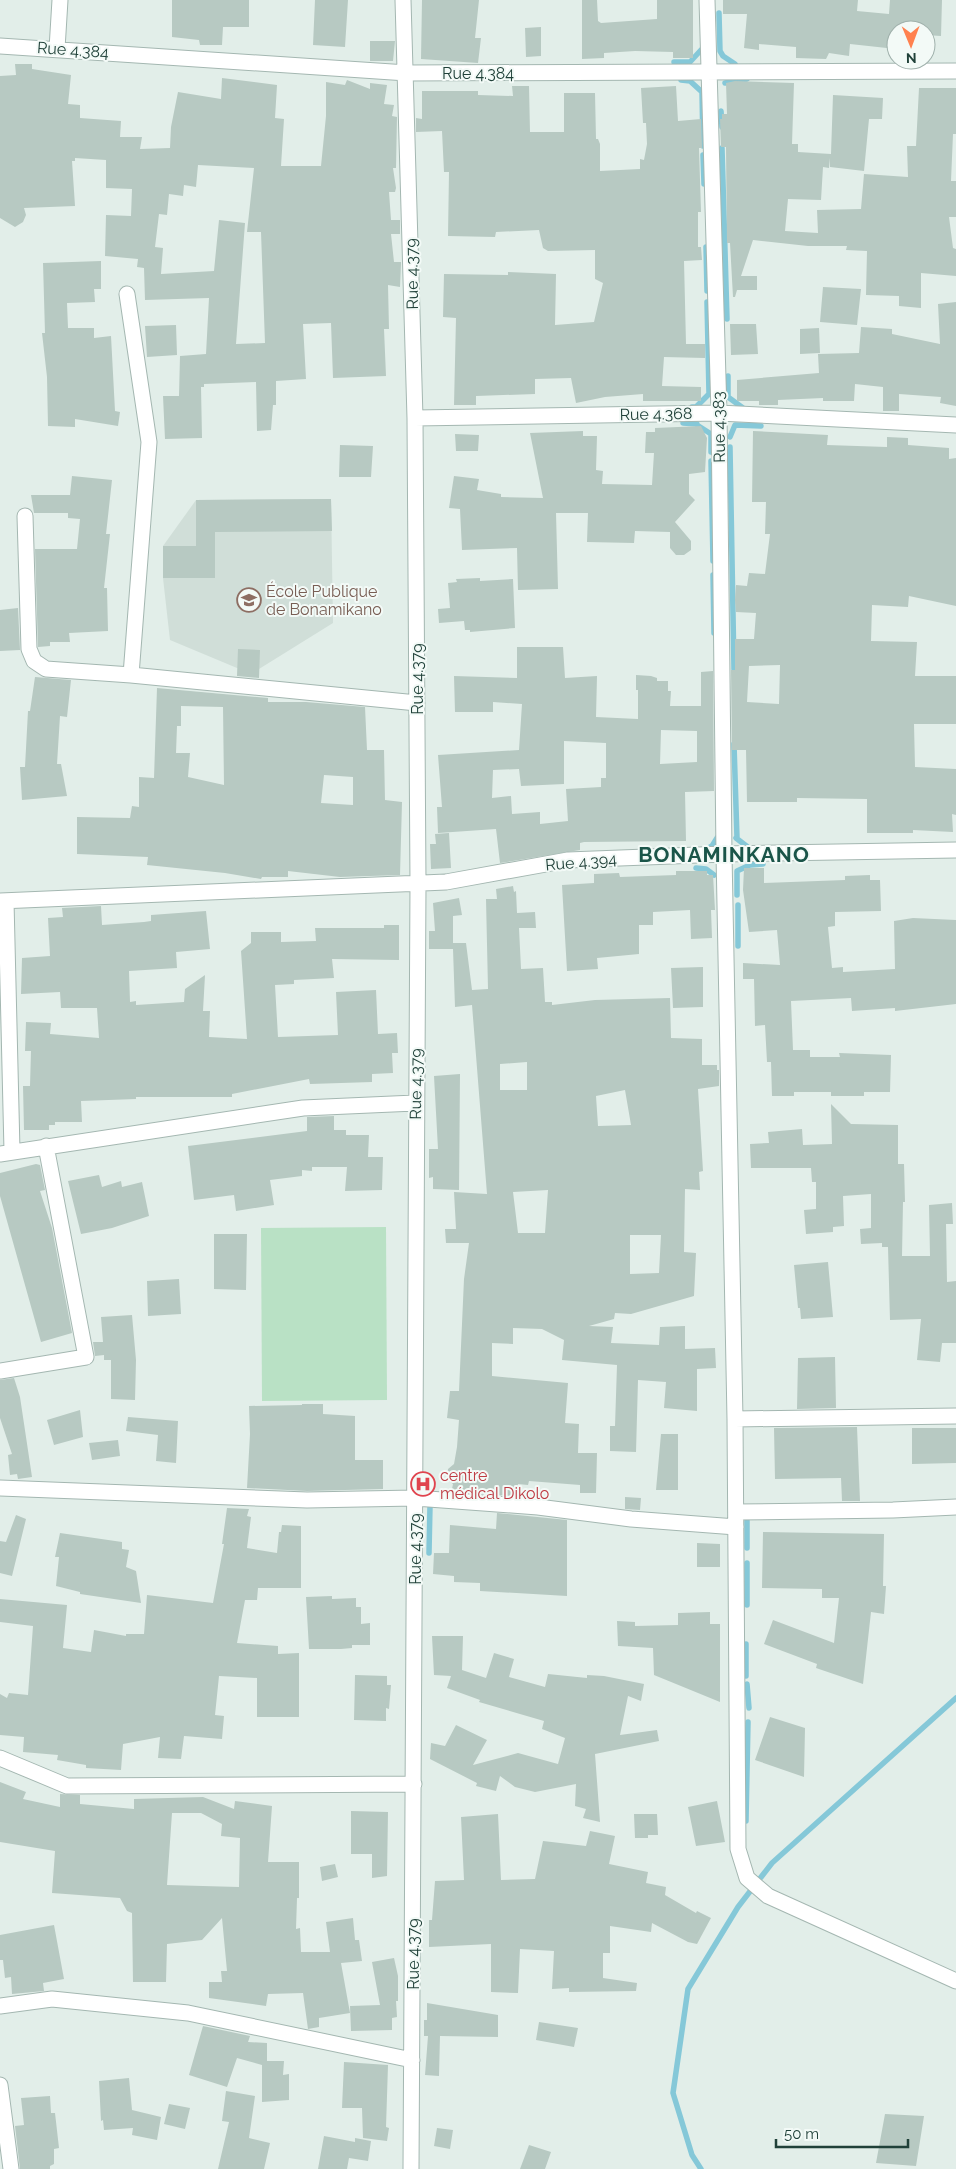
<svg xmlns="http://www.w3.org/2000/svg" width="956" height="2169" font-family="Raleway,sans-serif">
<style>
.built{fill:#d0ded8}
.green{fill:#b9e1c5}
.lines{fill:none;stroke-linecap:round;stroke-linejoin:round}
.stream{stroke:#85c8d8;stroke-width:5.5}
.building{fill:#b7c9c2;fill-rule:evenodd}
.minor-casing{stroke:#a4b7b1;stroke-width:17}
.minor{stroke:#fff;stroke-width:15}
.labels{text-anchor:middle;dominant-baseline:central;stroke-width:4;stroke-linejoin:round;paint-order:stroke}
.street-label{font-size:16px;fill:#204139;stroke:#f3faf7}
.education-label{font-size:16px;fill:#785e54;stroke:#f3faf7;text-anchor:start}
.health-label{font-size:16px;fill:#be3a42;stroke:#f3faf7;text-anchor:start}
.district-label{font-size:21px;font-weight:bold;letter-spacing:1px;fill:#1a5549;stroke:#f3faf7}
</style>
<rect width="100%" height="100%" fill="#e2eee9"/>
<!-- built -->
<path class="built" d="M331,499L333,623L259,669L237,668L170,640L163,578V546L196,500Z"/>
<!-- green -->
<path class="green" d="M386,1227L387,1400L262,1401L261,1228Z"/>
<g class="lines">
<!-- stream -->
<path class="stream" d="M719,13L720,51L723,56L735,64
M674,62H690L701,50
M681,80L690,81L702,92L703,146
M725,83L747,79
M721,111L722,127
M722,148L727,319
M703,155L704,184
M706,247L707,291
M707,302L709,394
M728,376V397L743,408L746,409
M692,407H696L709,394
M683,423L697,424
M697,425L711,434V452
M730,437L735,425L761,426
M730,447L734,669
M711,461L713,561
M713,575L714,633
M734,744L737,838
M736,838L749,848
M705,850L712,846L717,838
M696,868L706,869L714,875
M737,895V871L750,865L763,864
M738,905V946
M747,1521V1548
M429,1553L430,1506
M747,1605V1563
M746,1676V1644
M747,1684L749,1708
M746,1821L748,1722
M701,2169L692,2155L673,2093L688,1989L738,1907L772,1863L956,1698"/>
</g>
<!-- building -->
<path class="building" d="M172,0H249V27H223L222,45H200L199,40L172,37Z
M315,0H348L345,47L313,45Z
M422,0H479L475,38H481L478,63L421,59Z
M582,0H597L598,21L601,23L657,19V0H693V58H673V52L635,51L604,53V58L582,59Z
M723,0H858L857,11L889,14L890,0H942L941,36L926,35V30H896V49L850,44L849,56L829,53L826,59L796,58V47L759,44V50L744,48L747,14H723Z
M541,27V56L526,57L525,28Z
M370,41H395L393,61H370Z
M15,64H32V69L71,75L68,104L80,105V118L121,121L120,137H142L140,149L170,148L171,127L178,92L221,99L222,78L277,85L275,118L284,119L281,166H321L326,116V82L345,85L347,80L370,89V83L387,85L384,104L394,105L392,116L397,117L396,168H393L396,188L395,192H389L391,220H400V234H391L394,262H401V264L400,287L388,285L389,329H384L386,376L333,378L331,323L303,324L306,379L276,381V405H273L271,430L257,431L256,382L204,384V387H201L202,438L165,439L163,396H179L180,356L206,354L209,298L145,300L144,268L137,267L138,259L105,256L106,215L131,216L132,189L106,188V160L75,158V161H72L75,206L24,208L26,215L23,222L15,227L0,218V76L16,75ZM198,165L254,168L247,232H261L265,343L236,344L245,223L219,220L214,271L161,274L163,248L155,247L159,214L167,215L169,194L183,196L184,185L196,187Z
M735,81L794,83L792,144H798V152L831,154L833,95L883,98L882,119H869L864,171L830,167V158L829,168L823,167L821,200L788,199L785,231L818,233L817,210L861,209L864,174L908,177L907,146H916L919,88H956V134H953L951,181H956V217H949L953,248L956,249V276L921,273V308L899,306V296L866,295L867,251L846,250L847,246H808L753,240L741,276H757V290H737L735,297H733L730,243H727L726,147H721L720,119H722V114H727L726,83Z
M512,86H529L530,132H564V93H595L596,139H598L600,144V171L640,169V159L644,160L647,144L646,123H643L641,88L676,86L678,121L701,119L702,148H699L701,212H698V247H701L702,260L684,261L686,344H705V358L664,357L662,386L701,387V401H643V394L605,397L576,403L571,378L535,379V394L476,396V405H454L456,318L443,317L444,274L508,275V272L556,274L555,325L594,322L603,283L595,279V250L548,251L543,248L539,230L496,232L495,237L448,236L449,172H444L442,131L416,132V118L422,119V91H478V95L513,96Z
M101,261V289H94L95,302L67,303L68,328H94V338L111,336L115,411L120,412L118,426L75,419V427L48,426L47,377L42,333H45L43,263Z
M823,287L861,289L857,325L820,322Z
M956,302V406L940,403L941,397L899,394V411H883V387L855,384L854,401H823V398L778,400V405H759V401H737V380L819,373L818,354L859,353L861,327L892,329V334L940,344L938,304Z
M730,324H756L758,354L731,355Z
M176,325L177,355L147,357L145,326Z
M819,328L820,353L800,354V329Z
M701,426L707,438L705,472L689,474V494L695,500L675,522L691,541V550L684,555H676L670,548V532L635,531L634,543L587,542L588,513H556L558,589L518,590L517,548L462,550L460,509L449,508L454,476L479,479L477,490L501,494V497L543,498L530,433L583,431V436H597L596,470L603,471L602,484L652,485L654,453H645L646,432H655V428Z
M753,431L828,435L827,445L887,447V437L908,438V445L949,448V459L956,458V606L909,596L908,607L872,605L871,641L917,642L915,676H956V724H914L915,767L956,769V815L952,814L953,832L913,830V833H867V799L797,798V802H747L746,750H732L731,670H735V639H754L756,613L736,612L735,600L736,585L747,586L749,573L765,574L770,534H765L766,502H752ZM780,665L779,704L747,702L749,666Z
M455,434L479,435L478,451H456Z
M340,445L373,446L371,477H339Z
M72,476L112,480L106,534H110L104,588H107L108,631L69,633L70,642H50V646L38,647L35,549H77L80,519L68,518V513H34L31,495H70Z
M331,499L332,531L215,532V578H163V546H196V500Z
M480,578V581L513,579L515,628L470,632V630H465L464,621L439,623L438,609L450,608L448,583L457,582L456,579Z
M18,608L20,650L0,651V610Z
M517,647H563L565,678L597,676L596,717L638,719V690H636V675L651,676L657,678V681H668V691H671L670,706H701V672L713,671L714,791L685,792L686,841L584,842L580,843V850L500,863L496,829L438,833L437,807H442L438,755L519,750L522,704L493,702V712H455L454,676L517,678ZM661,730L697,731V762L660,764ZM564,741L606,743V778H601V787L566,789L568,821L540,824V812L512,814L511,796L492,798L493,770L519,769L521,786L564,784Z
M238,649L260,650L259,678L237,676Z
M35,677L71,680L67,717L60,716L57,764H61L67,796L22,800L20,767H25L28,711H30Z
M157,688L268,698V702H306L365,707L367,750H384L385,800L402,802L400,875L340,877L288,871V877H262L261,879L225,873L147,865L148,857L77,854V817L130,818L132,806L139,807V777L154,778ZM181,706L223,707L224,785L188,777L190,753H176L177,726H181ZM324,775L353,777V805L321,803Z
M449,833L451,868L431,869L430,844H436L435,834Z
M744,868H764V883L845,880V876L870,875V880H880L881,911L835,912V926L828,927L832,968L843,967V972L895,969L894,921L913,918L956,920V1004L895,1011V1008L852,1011L851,998L791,1001L793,1050H810V1057H840L839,1053L891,1055L890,1092H864V1096H831V1092H794V1096H772L771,1062H767L765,1025L755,1026L754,979H743V963L780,965L777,930L749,932L743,890Z
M676,871H707V875H713L715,910H711L712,938L691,939L690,910L653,912V925H639V954L597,958L598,969L567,971L562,885L594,883V874L619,873L620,877L676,875Z
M513,886L514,892L516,891L517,913L535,912L536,928H519L521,969L543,968L545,1002H552V1005L595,1000L670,998L671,1038L702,1039V1065H717V1070H719V1086L698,1089L703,1171L699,1172L700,1190L685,1189L684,1252L696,1253L694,1296L631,1314L615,1313L614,1319L589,1326L613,1327L611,1343L659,1345L660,1327L685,1326V1349L715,1348L716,1368L697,1369V1411L664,1408L666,1382L638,1380L636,1452L610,1451V1426H615L617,1365L562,1360L564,1340L542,1329L513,1328V1344L492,1343V1376L568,1383L565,1423L579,1424L578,1453H597L596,1493H580V1485L529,1481L528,1485L518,1484L517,1496L498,1495L452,1489L453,1484L447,1479L448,1469L454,1464L457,1447L459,1420L447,1418L450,1391H459L464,1279L469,1243H446L445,1229H456L454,1192L487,1194L472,1005L455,1007L453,949H429V931H435L433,903L459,898L462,915L453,916V943H466L472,990L488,989L486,899H497L496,889ZM527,1062V1090H500V1064ZM625,1090L631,1125L598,1126L596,1096ZM548,1190L545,1233H518L513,1192ZM630,1235H661L659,1273L630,1274Z
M101,906L102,925L144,922L151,921V915L206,911L210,949L176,952L177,968L129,971L130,1002L136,1001V1005L184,1002L185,989L205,975L203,1011H210L209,1037L247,1039L241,951L251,943V932H281V942L316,941L315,928H384V925H399V960L332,959L334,978L294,980V984L275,985L278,1037L338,1035L336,992L376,990L378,1034L397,1033L398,1053H392L393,1073L372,1074V1082L310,1084L309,1079L232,1094V1097H136V1099L81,1101L82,1122H55V1125H49V1130H24L23,1086H30L31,1051H25L26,1022L51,1023L50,1034L99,1038L97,1008H61L60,992L21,994L22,958L50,956L48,918L63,917L62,908Z
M703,967V1007L673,1008L671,968Z
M460,1074L459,1190L433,1189V1177L429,1178V1149H438L434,1076Z
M831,1104L851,1124L898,1125V1164H904L905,1202H903L902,1256H930L929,1205L952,1203L953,1224H946L947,1282L956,1281V1343H942L940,1362L917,1360L921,1319L890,1320L888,1247H882V1243L861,1244L860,1229L871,1228V1194L843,1196L844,1226L833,1227V1232L806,1234L804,1210L816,1209V1182H812L811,1168H751L750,1144L769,1143L768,1132L802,1129L803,1145L832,1144Z
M334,1116V1130H346V1135H369L368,1157H383L382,1190L345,1191L347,1167H312V1171L302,1170V1176L270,1180L274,1205L236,1211L234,1195L194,1200L188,1146L307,1131V1117Z
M36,1164L40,1165L45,1190L40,1191L52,1228L72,1333L41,1342L0,1196V1173Z
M99,1175L102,1187L121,1181L122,1187L142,1182L149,1216L112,1228L81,1234L68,1181Z
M214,1234H247L246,1290L214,1289Z
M828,1262L833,1317L801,1319L800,1308H798L794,1265Z
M179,1279L181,1314L148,1316L147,1281Z
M132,1315L136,1360L135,1400L111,1399V1360H104V1355L95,1356L93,1342H103L101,1317Z
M835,1357L836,1408L797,1409L798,1358Z
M14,1378L20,1397L32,1477L18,1479L17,1474L10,1475L8,1455L12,1454L0,1418V1380Z
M302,1404H323V1414L355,1416V1460H383V1489L307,1491L247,1488L250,1434L249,1406L302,1405Z
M80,1410L83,1437L54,1445L47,1420Z
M128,1417L178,1421L176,1463L156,1461L158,1435L126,1431Z
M857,1427L860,1501H842L841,1478L775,1479L774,1428Z
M912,1428H956V1463L912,1464Z
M661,1434H678V1490H656Z
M118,1440L120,1456L92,1460L89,1443Z
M625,1497L641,1498L640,1510L625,1509Z
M227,1508L249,1509L247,1516L251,1517L247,1548L277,1553L279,1532H281L282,1525L301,1526V1588H258L257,1600H245L237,1643L278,1646V1654L299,1653V1717H257V1678L219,1676L215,1715L224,1716L222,1739L184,1736L181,1759L158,1758L160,1737L123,1744L121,1770L86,1768V1765L57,1760L58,1755L23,1752L24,1737L0,1735V1694L7,1698L9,1693L28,1695L33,1626L0,1622V1599L67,1605L63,1648L91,1652L94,1630L126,1636V1634H144L147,1595L213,1603L224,1544H222Z
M497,1513L567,1520V1596L480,1591V1583L454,1582V1576L433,1574L434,1553H449L450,1525L496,1529Z
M16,1515L26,1519L12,1576L0,1573V1541L6,1542Z
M763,1532L884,1534L883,1586H886L884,1614L871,1612L863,1684L816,1668L817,1664L764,1644L773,1620L834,1643L839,1598H822V1589L762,1588Z
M60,1533L122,1542V1549L129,1550L126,1567L136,1571L141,1603L80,1594V1592L56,1586L59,1557H55Z
M697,1543L720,1544V1567H697Z
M332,1596V1599L356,1598V1607H361V1624L370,1623V1645H352V1648L341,1649H309L306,1597Z
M710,1612V1624H720V1702L654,1675L653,1648L618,1646L617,1621L635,1622V1626L678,1625V1613Z
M432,1636H463L462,1670L486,1678L494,1653L514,1659L509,1677L545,1687L548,1674L587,1678V1675L604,1676L644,1684L641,1701L628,1696L620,1735L657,1730L659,1741L595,1754L600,1822L583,1818L586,1809L575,1806L576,1784L535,1792L515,1787L500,1776L496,1791L476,1786L477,1783L430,1759L431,1743L445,1746L456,1725L487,1740L473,1765L518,1753L558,1764L565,1738L542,1729L544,1721L479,1702L480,1700L447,1688L451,1676L434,1675Z
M355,1675L387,1676V1685H391L389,1709L386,1708V1721L354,1720Z
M770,1717L805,1728L804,1777L755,1760Z
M0,1782L26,1792L23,1799L60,1807V1794L80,1795V1804L134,1809V1799L203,1797L234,1809L235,1801L272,1806L268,1862H299V1898H297L296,1929L300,1928L301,1952H330L326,1922L353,1918L355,1940H359L362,1961L341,1963L350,2013L319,2018V2027L308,2029L303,1993L268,1994L266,2006L209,1998V1982H222L221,1971H227L222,1918L202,1940L167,1944L166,1982H133L132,1913L127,1911L120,1898L52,1893L55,1851L0,1842ZM172,1813H201L222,1824L221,1836L240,1838L239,1887L167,1885Z
M717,1801L725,1842L696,1846L688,1807Z
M351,1811L388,1812L387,1876L372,1878V1854H351Z
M498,1814L501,1880L535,1879L543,1841L586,1846L590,1831L615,1836L609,1864L648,1872L646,1883L666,1887L665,1895L696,1913L697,1911L711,1918L697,1944L688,1942L652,1923L651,1932L610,1926V1953H603V1978L637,1983L636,1991L569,1992V1988L552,1989L554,1951L520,1949L518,1993L491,1992V1944L429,1947V1920H432L435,1881L464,1880L461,1817Z
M634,1814H657L658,1835H648V1838H635Z
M335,1864L338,1877L322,1881L320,1867Z
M54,1925L64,1979L43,1983L44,1991L12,1994L11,1977L5,1978L3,1960H0V1935Z
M394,1958L398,1976V2001H396L397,2017L392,2018V2030L351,2031L350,2006L380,2005L372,1962Z
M427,2003L498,2015V2037L440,2036L439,2076L425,2075L428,2036H424V2020H427Z
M539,2022L578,2028L574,2047L536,2040Z
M203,2026L250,2036L248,2042L267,2043V2061H284L283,2075L289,2074V2100L262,2102V2065L237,2058L227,2087L189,2075Z
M344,2062L388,2065L386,2127L389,2128L387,2141L363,2138L362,2108H342Z
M129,2078L132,2110L161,2117L157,2140L132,2135L133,2128L104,2130L103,2120L101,2121L99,2081Z
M226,2091L255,2096L249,2138L270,2143L264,2169H218L229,2122L222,2121Z
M50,2096L51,2113H55L59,2148L54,2149V2164L50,2166V2169H20L15,2126L24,2125L21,2098Z
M169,2104L190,2108L185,2129L164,2124Z
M885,2114L924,2116L916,2166L876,2163Z
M437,2128L453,2130L450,2149L434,2146Z
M324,2136L355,2142V2138L371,2141L368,2161L349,2158L347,2169H318Z
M529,2145L551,2152L545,2169H520Z"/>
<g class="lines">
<!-- minor casing -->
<g class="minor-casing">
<path id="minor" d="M403,0L415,418L418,884L411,2169
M707,0L719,413L724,854L735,1419L738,1849L747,1878L768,1896L956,1981
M0,46L407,73L956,71
M57,49L60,0
M127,294L149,442L131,675L417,703
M415,418L719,413L956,425
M25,516L29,649L34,661L46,669L131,675
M0,901L446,882L568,860L724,854L956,850
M6,901L12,1151
M0,1154L303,1108L415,1103
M0,1371L86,1357L46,1146
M735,1419L956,1416
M0,1488L307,1500L415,1498L538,1507L631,1519L736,1527
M736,1512L893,1510L956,1507
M0,1758L67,1786L414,1784
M0,2006L52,1999L188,2013L412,2060
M0,2085L11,2169"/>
</g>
<!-- minor -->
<use href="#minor" class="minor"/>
</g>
<!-- icons -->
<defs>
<g id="school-ring" transform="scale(1.25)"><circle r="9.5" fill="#f3faf7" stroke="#8d6e63" stroke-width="1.5"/><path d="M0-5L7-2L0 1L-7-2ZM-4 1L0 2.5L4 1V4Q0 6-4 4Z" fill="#8d6e63"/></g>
<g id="hospital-ring" transform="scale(1.25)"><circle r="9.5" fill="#f3faf7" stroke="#e0444e" stroke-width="1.5"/><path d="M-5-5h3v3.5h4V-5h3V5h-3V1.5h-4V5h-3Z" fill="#e0444e"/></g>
</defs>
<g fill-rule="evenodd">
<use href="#school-ring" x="249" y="600"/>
<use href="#hospital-ring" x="423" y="1484"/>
</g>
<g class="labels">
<!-- street labels -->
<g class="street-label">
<text transform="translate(73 50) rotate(4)">Rue 4.384</text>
<text x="478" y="73">Rue 4.384</text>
<text transform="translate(412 274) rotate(-91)">Rue 4.379</text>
<text transform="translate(656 414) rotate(-1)">Rue 4.368</text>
<text transform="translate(719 427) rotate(-91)">Rue 4.383</text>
<text transform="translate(417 679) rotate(-90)">Rue 4.379</text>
<text transform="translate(581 862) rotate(-5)">Rue 4.394</text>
<text transform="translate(416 1084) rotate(-89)">Rue 4.379</text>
<text transform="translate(415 1549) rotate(-90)">Rue 4.379</text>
<text transform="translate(413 1954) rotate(-90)">Rue 4.379</text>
</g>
<!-- education labels -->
<g class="education-label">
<text x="266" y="591">École Publique<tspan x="266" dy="18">de Bonamikano</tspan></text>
</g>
<!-- health labels -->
<g class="health-label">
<text x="440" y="1475">centre<tspan x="440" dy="18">médical Dikolo</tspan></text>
</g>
<!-- district labels -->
<g class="district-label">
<text x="724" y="854">BONAMINKANO</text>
</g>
</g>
<!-- north arrow -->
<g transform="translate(911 45) rotate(179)"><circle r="24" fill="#f3faf7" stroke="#9fb0ab"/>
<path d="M0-4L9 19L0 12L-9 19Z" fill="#ff814f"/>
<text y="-8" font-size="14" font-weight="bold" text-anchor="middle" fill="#204139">N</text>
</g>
<!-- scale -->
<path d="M776 2139v8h132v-8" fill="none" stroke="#204139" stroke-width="2.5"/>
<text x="784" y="2139" font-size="15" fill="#204139" stroke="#f3faf7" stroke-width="4" paint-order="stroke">50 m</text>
</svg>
